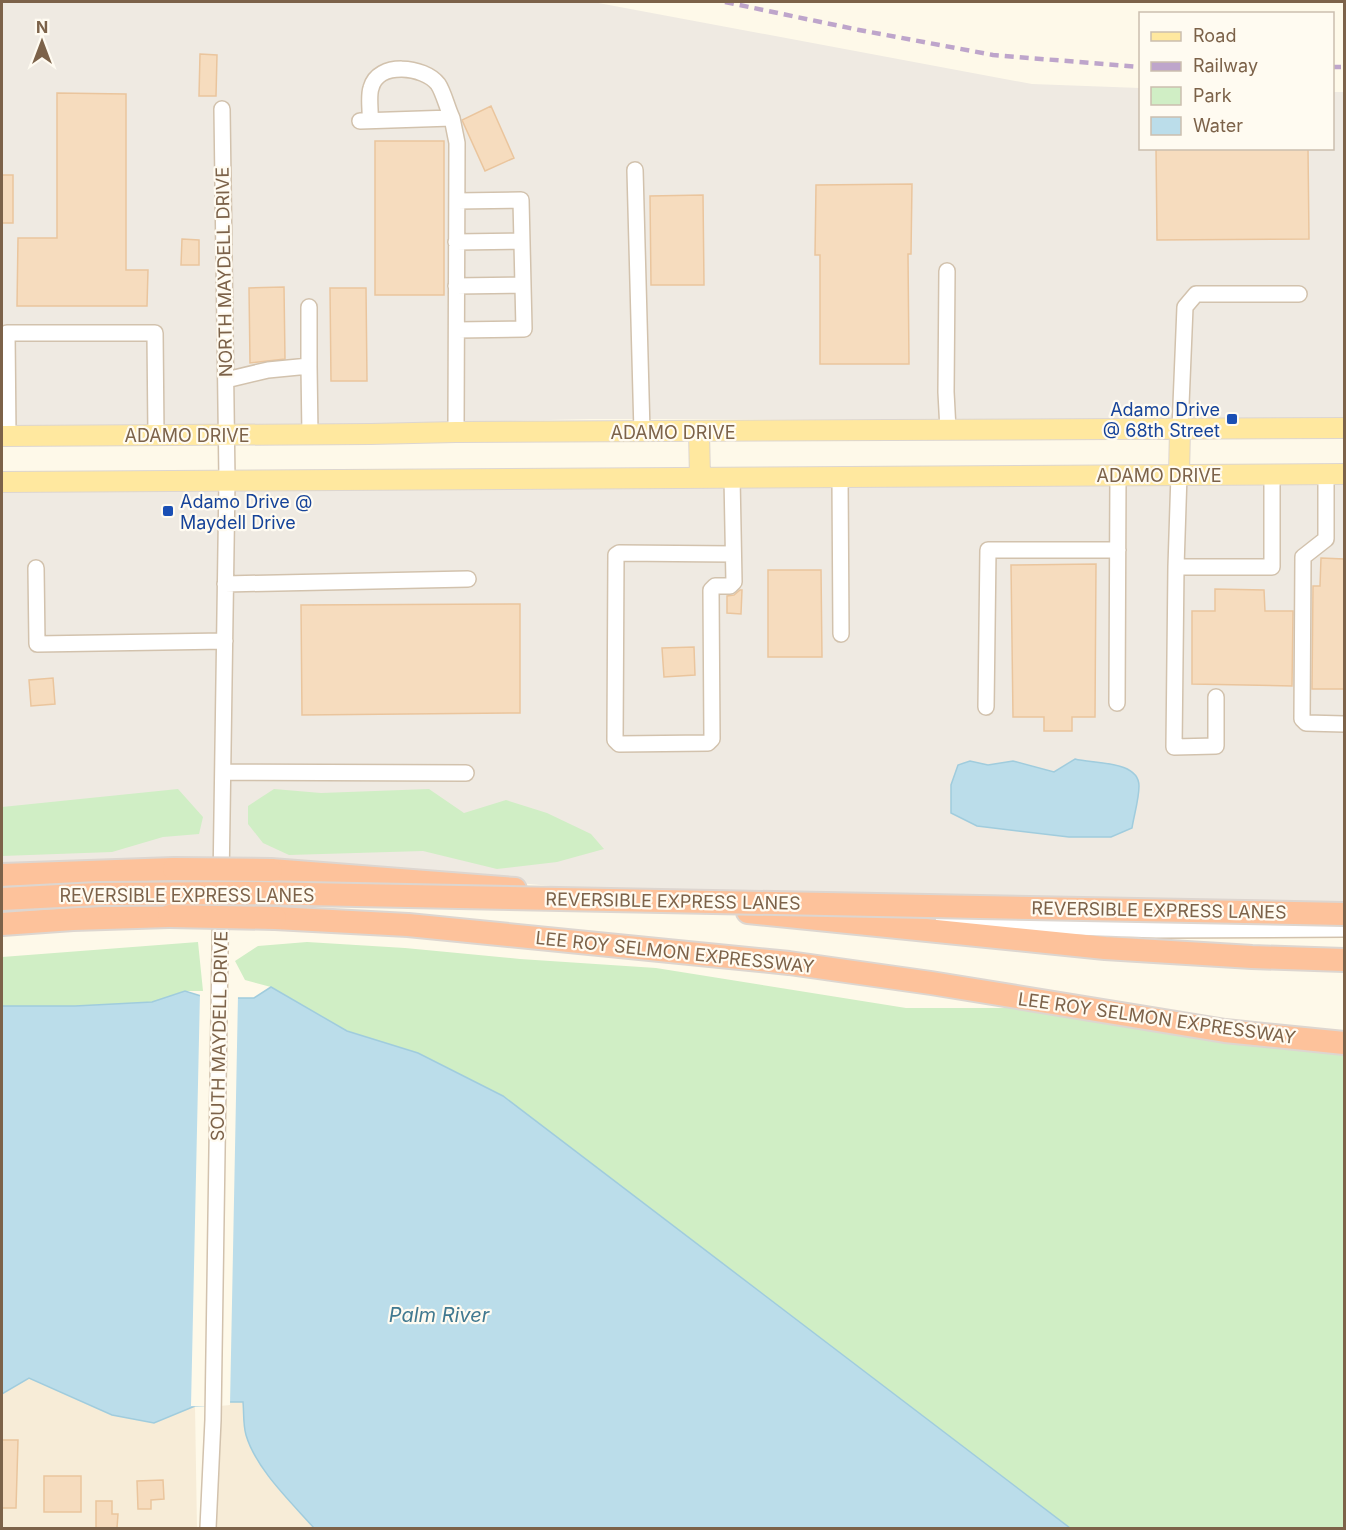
<svg xmlns="http://www.w3.org/2000/svg" width="1346" height="1530" font-family="Inter,sans-serif">
<style>
.residential{fill:#f7ecd7}
.industrial{fill:#efeae2}
.green{fill:#d0eec5}
.water{fill:#bbddea;stroke:#a0ccdd;stroke-width:1.5}
.pier{fill:#fef9e9}
.building{fill:#f6dcbe;stroke:#eac59d;stroke-width:1.5}
.lines{fill:none;stroke-linecap:round;stroke-linejoin:round}
.minor-casing{stroke:#d2c2ad;stroke-width:18}
.major-casing{stroke:#ddd6d0;stroke-width:22}
.highway-casing{stroke:#ddd6d0;stroke-width:26}
.minor{stroke:#fff;stroke-width:15}
.major{stroke:#ffe89f;stroke-width:20}
.highway{stroke:#fdc29b;stroke-width:22}
.rail{stroke:#bea5cb;stroke-width:4.5;stroke-dasharray:9 6;stroke-linecap:butt}
.highway-bridge-casing{stroke:#ddd6d0;stroke-width:26;stroke-linecap:butt}
.highway-bridge{stroke:#fdc29b;stroke-width:22}
.transit-dot{fill:#1a4fb4;stroke:#fffbf1;stroke-width:2}
.labels{text-anchor:middle;dominant-baseline:central;stroke-width:4.5;stroke-linejoin:round;paint-order:stroke}
.street-label{font-size:18px;fill:#7c6249;stroke:#fffbf1}
.transit-label{font-size:18px;fill:#164399;stroke:#fffbf1;text-anchor:end}
.water-label{font-size:20px;font-style:italic;fill:#417990;stroke:#fffbf1}
</style>
<rect width="100%" height="100%" fill="#fef9e9"/>
<!-- residential -->
<path class="residential" d="M29,1378L112,1415L154,1423L195,1406L197,1528H2V1394Z
M206,1402H243L245,1434L282,1492L314,1528H204Z"/>
<!-- industrial -->
<path class="industrial" d="M2,2H593L1032,84L1140,88V148H1332L1333,92H1344V419H590L2,433Z
M1344,470V913L798,909L359,868L220,860L231,476Z
M225,479L216,862L2,868V482Z"/>
<!-- green -->
<path class="green" d="M178,789L203,817L199,834L163,837L112,852L2,856V807Z
M274,789L321,793L429,789L464,813L506,800L547,813L591,834L604,849L557,862L497,869L423,851L289,855L263,843L248,824V806Z
M198,942L203,991H185L152,1002L75,1006H2V957Z
M307,942L405,948L520,959L656,968L906,1008H1012L1139,1020L1344,1034V1528H1070L503,1096L418,1053L347,1031L271,987L245,980L235,961L258,946Z"/>
<!-- water -->
<path class="water" d="M1075,759C1093,764 1139,760 1139,786C1139,799 1134,815 1132,828L1111,837H1069L977,826L951,813V785L958,765L970,761L988,765L1013,761L1054,772Z
M271,987L347,1031L418,1053L503,1096L1070,1528H314C291,1502 256,1469 246,1435C243,1425 244,1412 243,1402H208L207,1406H195L154,1423L112,1415L29,1378L2,1394V1006H75L152,1002L185,991L214,1000L215,998H254Z"/>
<!-- pier -->
<path class="pier" d="M200,992L213,996L238,995L230,1405L210,1407L191,1406Z"/>
<!-- building -->
<path class="building" d="M200,54L217,55L216,96H199Z
M57,93L126,94V270H148L147,306H17L18,238H57Z
M491,106L514,158L485,171L462,120Z
M375,141H444V295H375Z
M1156,148H1308L1309,239L1157,240Z
M2,175H13V223H2Z
M912,184L911,254H908L909,364H820V255H815L816,185Z
M703,195L704,285H651L650,196Z
M182,239L199,240V265H181Z
M284,287L285,359L250,363L249,288Z
M330,288H366L367,381H331Z
M1321,558L1344,559V689H1312L1313,586H1320Z
M1096,564L1095,717H1072V731H1044V717H1013L1011,565Z
M768,570H821L822,657H768Z
M1215,589L1264,590L1265,611H1293L1292,686L1192,684V611H1215Z
M740,590H742L741,614L727,613V596L734,595Z
M520,604V713L302,715L301,605Z
M694,647L695,675L664,677L662,648Z
M53,678L55,704L31,706L29,680Z
M2,1440H18L16,1508H2Z
M44,1476H81V1512H44Z
M163,1480L164,1499L151,1500V1509H138L137,1481Z
M96,1501H112V1514H118L117,1528H96Z"/>
<g class="lines">
<!-- minor casing -->
<g class="minor-casing">
<path id="minor" d="M360,121L452,118L457,143L456,432
M370,121C371,111 368,97 371,88C378,61 424,66 438,84C444,93 447,108 452,118
M635,170L642,432
M457,201L521,200L524,329L457,330
M456,242L522,241
M947,271L946,392L948,430
M456,286L523,285
M309,307V366
M226,380L268,370L309,366L310,435
M1180,429L1185,307L1196,294H1299
M8,436L7,333H155L156,435
M1179,474L1176,567H1272V474
M1326,474V539L1303,557L1302,719L1306,723L1344,724
M732,477L734,582L730,586H715L711,590L712,739L708,743L619,744L615,740L616,555L619,553L733,554
M840,477L841,634
M1176,567L1174,747L1216,746V697
M36,568L37,644L225,641
M225,584L468,579
M1117,703L1118,475
M986,707L988,550H1118
M223,772L466,773
M943,922L1156,930L1344,929
M208,1528L213,1420L227,480L222,109"/>
</g>
<!-- major casing -->
<g class="major-casing">
<path id="major" d="M699,432L700,478
M2,436L371,434L456,432L1344,428
M1179,474L1180,429
M2,482L1344,474"/>
</g>
<!-- highway casing -->
<g class="highway-casing">
<path id="highway" d="M271,870L515,889
M2,875L174,869
M748,912L1105,948L1252,957L1344,960
M275,918L408,925L789,963L931,983L1225,1031L1344,1043
M2,924L73,919L169,916"/>
</g>
<!-- minor -->
<use href="#minor" class="minor"/>
<!-- major -->
<use href="#major" class="major"/>
<!-- highway -->
<use href="#highway" class="highway"/>
<!-- rail -->
<path class="rail" d="M725,2L859,30L993,55L1140,67
M1332,67H1344"/>
<!-- highway-bridge casing -->
<g class="highway-bridge-casing">
<path id="highway-bridge" d="M174,869L271,870
M2,899L97,894L248,893L1344,914
M169,916L275,918"/>
</g>
<!-- highway-bridge -->
<use href="#highway-bridge" class="highway-bridge"/>
</g>
<!-- markers -->
<g class="transit-dot">
<rect x="1226" y="413" width="12" height="12" rx="3"/>
<rect x="162" y="505" width="12" height="12" rx="3"/>
</g>
<g class="labels">
<!-- street labels -->
<g class="street-label">
<text transform="translate(224 272) rotate(-91)">NORTH MAYDELL DRIVE</text>
<text x="673" y="432">ADAMO DRIVE</text>
<text x="187" y="435">ADAMO DRIVE</text>
<text x="1159" y="475">ADAMO DRIVE</text>
<text x="187" y="895">REVERSIBLE EXPRESS LANES</text>
<text transform="translate(673 901) rotate(1)">REVERSIBLE EXPRESS LANES</text>
<text transform="translate(1159 910) rotate(1)">REVERSIBLE EXPRESS LANES</text>
<text transform="translate(675 952) rotate(6)">LEE ROY SELMON EXPRESSWAY</text>
<text transform="translate(1157 1018) rotate(8)">LEE ROY SELMON EXPRESSWAY</text>
<text transform="translate(219 1036) rotate(-89)">SOUTH MAYDELL DRIVE</text>
</g>
<!-- transit labels -->
<g class="transit-label">
<text x="1220" y="409">Adamo Drive<tspan x="1220" dy="21">@ 68th Street</tspan></text>
<text x="180" y="501" text-anchor="start">Adamo Drive @<tspan x="180" dy="21">Maydell Drive</tspan></text>
</g>
<!-- water labels -->
<g class="water-label">
<text x="439" y="1315">Palm River</text>
</g>
</g>
<!-- border -->
<rect width="1346" height="1530" fill="none" stroke="#7c6249" stroke-width="6"/>
<!-- legend -->
<rect x="1139" y="12" width="195" height="138" fill="#fffbf1" stroke="#cbbeae" stroke-width="1.5"/>
<rect x="1151" y="32" width="30" height="9" fill="#ffe89f" stroke="#cbbeae" stroke-width="1.5"/>
<text x="1193" y="42" font-size="18" fill="#7c6249">Road</text>
<rect x="1151" y="62" width="30" height="9" fill="#bea5cb" stroke="#cbbeae" stroke-width="1.5"/>
<text x="1193" y="72" font-size="18" fill="#7c6249">Railway</text>
<rect x="1151" y="87" width="30" height="18" fill="#d0eec5" stroke="#cbbeae" stroke-width="1.5"/>
<text x="1193" y="102" font-size="18" fill="#7c6249">Park</text>
<rect x="1151" y="117" width="30" height="18" fill="#bbddea" stroke="#cbbeae" stroke-width="1.5"/>
<text x="1193" y="132" font-size="18" fill="#7c6249">Water</text>
<!-- north arrow -->
<g transform="translate(42 42)" stroke="#fffbf1" stroke-width="4.5" paint-order="stroke">
<path d="M0-4.5L10 22L0 15L-10 22Z" fill="#7c6249"/>
<text y="-9" font-size="16" font-weight="bold" text-anchor="middle" fill="#7c6249">N</text>
</g>
</svg>
